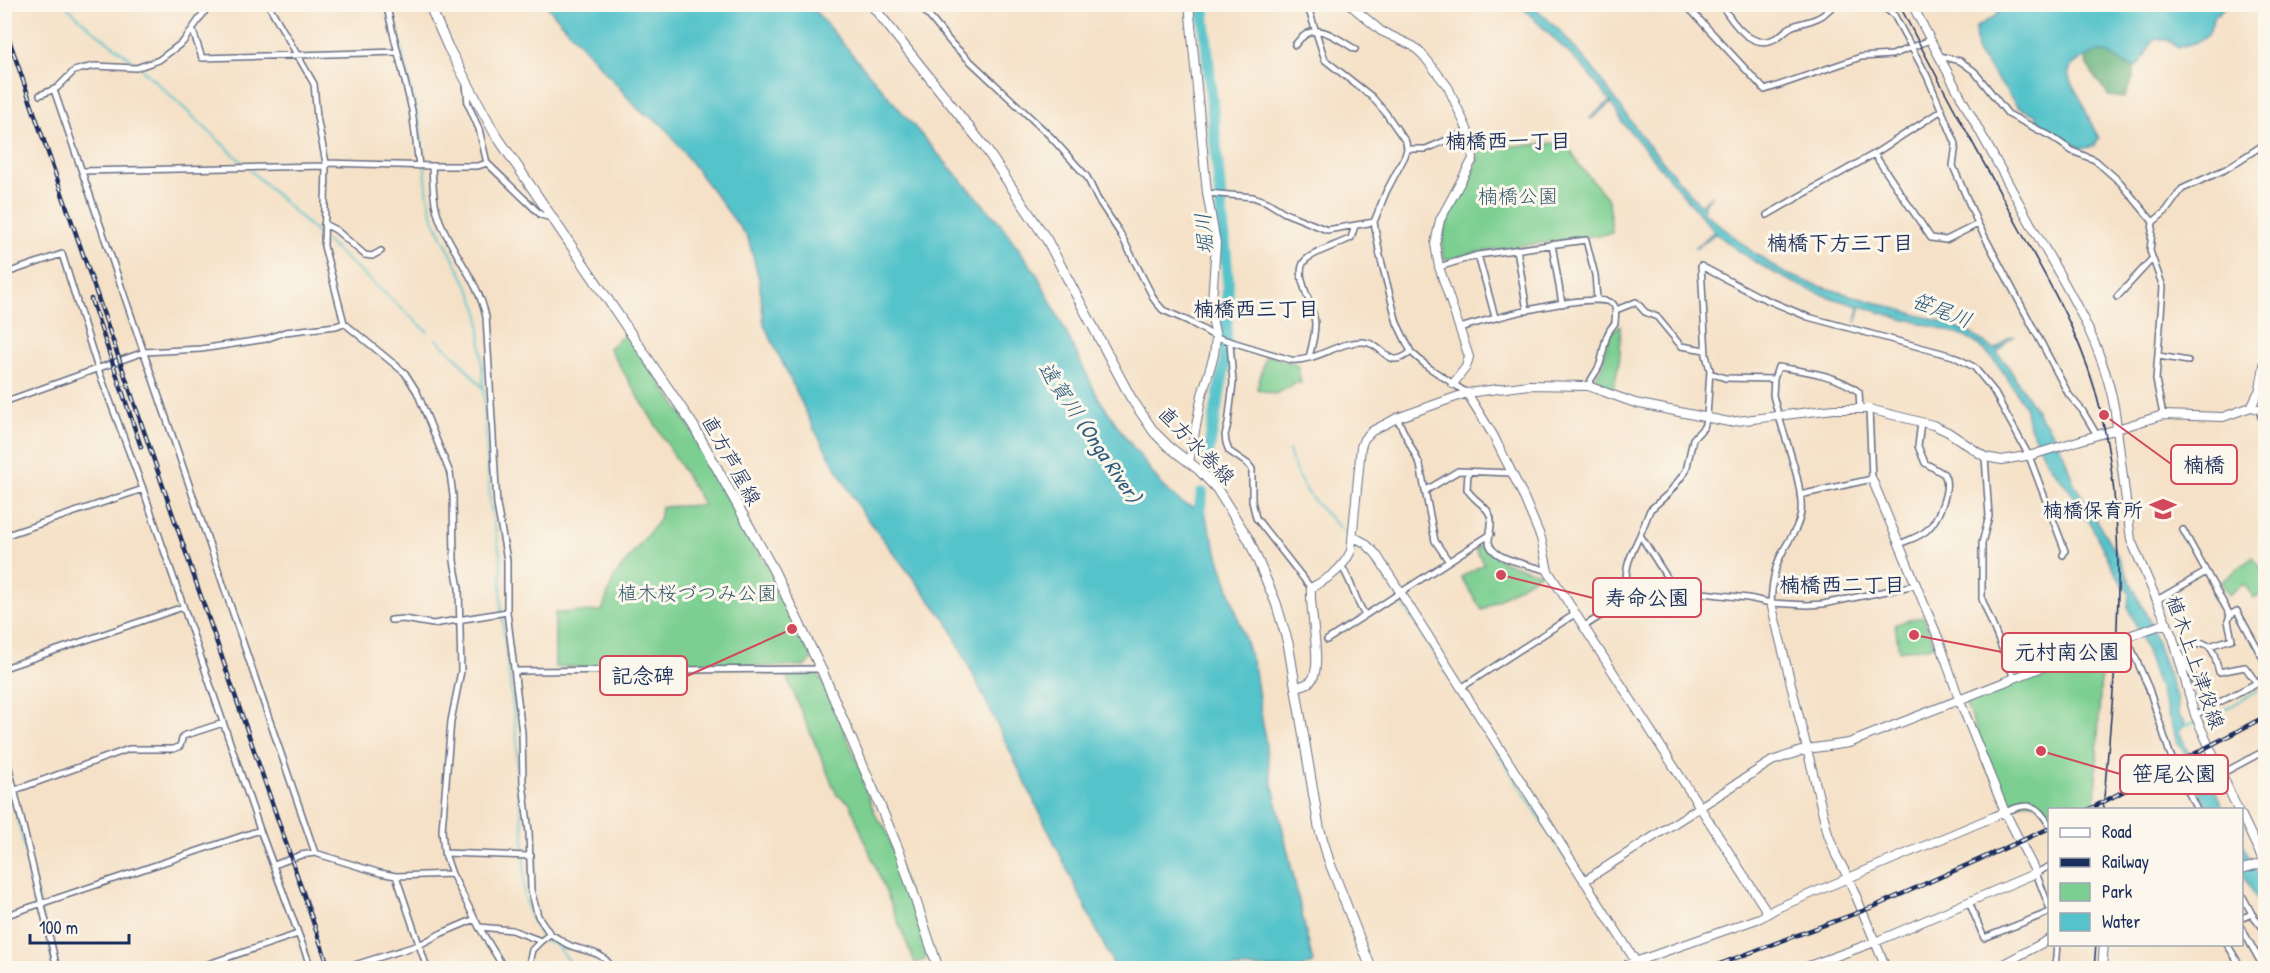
<svg xmlns="http://www.w3.org/2000/svg" width="2270" height="973" font-family="'Patrick Hand','Klee One',sans-serif">
<style>
.green{fill:#7ccf91;stroke:#4c7f78;stroke-width:1.5}
.forest{fill:#65b27b;stroke:#40706c;stroke-width:1.5}
.water{fill:#55c3ca;stroke:#387994;stroke-width:1.5}
.lines{fill:none;stroke-linecap:round;stroke-linejoin:round}
.stream{stroke:#55c3ca;stroke-width:2}
.river{stroke:#55c3ca;stroke-width:12}
.street-casing{stroke:#676d83;stroke-width:8}
.secondary-casing{stroke:#676d83;stroke-width:10}
.primary-casing{stroke:#676d83;stroke-width:11}
.street{stroke:#fff;stroke-width:5}
.secondary{stroke:#fff;stroke-width:8}
.primary{stroke:#fff;stroke-width:9}
.tram{stroke:#1b2f5e;stroke-width:1.5}
.rail-casing{stroke:#1b2f5e;stroke-width:4.5}
.rail{stroke:#fbf7ec;stroke-width:2;stroke-dasharray:7;stroke-linecap:butt}
.labels{text-anchor:middle;dominant-baseline:central;stroke-width:6;stroke-linejoin:round;paint-order:stroke}
.park-label{font-size:20px;fill:#33576b;stroke:#fbf7ec}
.street-label{font-size:20px;fill:#1b2f5e;stroke:#fbf7ec}
.poi-label{font-size:20px;font-weight:bold;fill:#1b2f5e;stroke:#fbf7ec;text-anchor:end}
.neighbourhood-label{font-size:21px;font-weight:bold;fill:#1b2f5e;stroke:#fbf7ec}
.water-label{font-size:21px;font-style:italic;fill:#2c5b7e;stroke:#fbf7ec}
.leader{fill:none;stroke:#d1495b;stroke-width:2}
.callout-dot{fill:#d1495b;stroke:#fbf7ec;stroke-width:2}
.callout{fill:#fbf7ec;stroke:#d1495b;stroke-width:2}
.callout-label{font-size:21px;text-anchor:middle;font-weight:bold;fill:#1b2f5e}
</style>
<rect width="100%" height="100%" fill="#fbf7ec"/>
<filter id="ink" filterUnits="userSpaceOnUse"><feTurbulence type="fractalNoise" baseFrequency=".0167" numOctaves="2"/><feDisplacementMap in="SourceGraphic" scale="12" xChannelSelector="R" yChannelSelector="G"/><feConvolveMatrix kernelMatrix="1 2 1 2 8 2 1 2 1" color-interpolation-filters="sRGB"/></filter>
<filter id="wash" filterUnits="userSpaceOnUse"><feTurbulence type="fractalNoise" baseFrequency=".008" numOctaves="4" result="noise"/><feDisplacementMap in="SourceGraphic" scale="24" xChannelSelector="R" yChannelSelector="G"/><feGaussianBlur stdDeviation="1.35" result="paint"/><feColorMatrix in="noise" values="0 0 0 0 0 0 0 0 0 0 0 0 0 0 0 0 0 1.4 0 .05"/><feComposite in="paint" operator="in"/></filter>
<g filter="url(#wash)">
<rect width="100%" height="100%" fill="#f5e1c7"/>
<!-- green -->
<path class="green" d="M1557,143L1563,144L1571,151L1579,165L1609,200L1612,233L1477,252L1446,260L1443,258C1436,216 1475,188 1480,148Z
M1620,325C1622,349 1620,368 1612,390L1593,385L1595,378L1602,367L1609,335Z
M627,333L688,423L769,570L811,655V660L806,666L555,667V613L602,611L614,577L659,520L661,507L704,505L609,348Z
M1266,355L1297,364L1301,383H1292L1291,387L1274,394L1257,389Z
M1485,543C1494,564 1521,567 1541,573L1482,610L1461,577L1484,564L1475,549Z
M2253,557L2265,574V591L2254,598L2244,584L2228,595L2221,582Z
M1923,616L1935,646L1899,651L1895,624Z
M2102,650L2095,801L2078,809L2050,810L2049,817C2037,799 2028,798 2008,807L1965,702L2082,655Z
M785,673H816L822,680L865,779L862,782L878,820L885,827L928,951L925,960L915,963L849,802L837,795Z"/>
<!-- forest -->
<path class="forest" d="M2092,35L2134,63V76L2124,98L2109,96C2092,71 2077,64 2092,35Z"/>
<!-- water -->
<path class="water" d="M546,5H810L936,152L1000,223L1038,276L1098,397L1123,434L1164,488L1182,503L1204,511L1255,671L1270,773L1313,963L1301,968H1115L948,623L861,511L814,429L764,324L759,279L748,238L663,125L639,110Z
M1520,5H1532L1560,31L1590,65L1645,141L1700,205L1712,195L1704,204V212L1750,250L1784,273L1816,285L1945,323L1970,333L1995,350L2008,338L2015,336L2008,340L1997,353L2006,363L2041,419L2046,423L2063,452L2073,482L2116,553L2149,620L2177,700L2178,714L2185,723L2179,731C2185,744 2192,768 2206,773L2224,809H2209C2203,798 2195,787 2191,775C2187,764 2188,753 2178,744L2143,642L2128,608L2129,592L2117,576L2088,519H2084C2080,499 2063,483 2052,468C2042,455 2026,423 2026,408C2011,384 1995,353 1969,339C1951,330 1930,326 1911,320H1904L1861,306L1856,323L1859,306C1805,292 1758,269 1716,233L1695,249L1714,231L1624,124L1611,103L1591,119L1590,118L1610,101L1585,69Z
M1999,5V4L2228,5L2215,16L2208,35L2200,41L2177,48L2170,41L2156,38C2146,46 2147,59 2136,67C2121,65 2112,53 2102,52C2095,51 2089,55 2084,58C2054,71 2076,86 2083,104C2088,117 2092,127 2099,138L2094,146L2081,149L2037,121L2036,115L2018,107L1977,52L1975,28L1997,15Z
M2242,844L2263,885L2261,889L2265,897V913L2242,873Z"/>
<g class="lines">
<!-- stream -->
<path class="stream" d="M64,4L89,27L135,62
M391,4L420,126L428,196L434,221L472,294L479,312L490,503L501,559V608L517,740V783L524,836V894L529,913L540,935L546,942L555,944L575,968
M142,69L245,165
M250,170L321,237
M326,241L428,332
M436,339L456,357L483,388
M1289,450C1298,490 1320,509 1349,536
M1371,554L1568,862
M2179,727L2209,719L2266,686
M4,766L45,928
M47,936L54,966"/>
<!-- river -->
<path class="river" d="M1203,4L1228,281L1225,362L1207,459
M1197,524L1202,493"/>
</g>
</g>
<g filter="url(#ink)">
<g class="lines">
<!-- street casing -->
<g class="street-casing">
<path id="street" d="M268,4L314,84L317,117L326,163
M386,4L412,110L419,166
M919,4L952,44L1050,136L1087,177L1097,198L1120,233L1155,301L1163,310L1188,321L1216,337L1291,360C1316,362 1339,341 1363,342C1385,343 1386,372 1411,352
M1307,4L1325,60L1372,97L1385,112L1406,142L1407,149L1405,156L1386,192L1374,222L1380,256L1397,323L1411,352L1428,367L1467,393
M1685,4L1765,90L1861,57L1892,55L1930,40
M1721,4C1732,22 1752,52 1776,38C1782,35 1785,30 1791,27C1801,22 1813,22 1823,15C1828,11 1830,7 1838,4
M1879,4L1894,15L1927,76L1956,144L1953,166L1978,224L2069,395L2082,410L2097,435
M193,31L202,58L398,52
M1295,45C1315,18 1332,36 1355,49
M1940,56L1960,61L1974,71L2008,114L2052,137L2072,151L2095,160L2120,182L2153,222
M466,84L468,104L479,129L487,163L541,215L551,218
M54,90L315,853
M40,95L57,88L74,71L81,69L95,66L136,68L159,60L183,42L210,4
M1407,149H1426L1468,131
M1874,154L1931,238L1946,240L1978,224
M326,166L324,246L344,323L405,373L417,392L450,473L453,496L454,561L459,588L461,671L451,721L442,830L444,851L452,874L479,927L504,968
M432,166C433,185 433,203 440,221C453,254 479,282 486,317L497,505L507,560V612L522,733L523,783L529,832L531,890L538,916L550,934
M82,171L326,166V163L432,166H478L487,163
M1207,193L1253,197L1267,202L1285,213L1327,230L1374,222
M1767,215L1874,154L1942,110
M324,224L336,230L365,255L372,256L381,251
M1552,244L1562,304
M1517,249L1527,311
M1478,255L1495,317
M1439,267L1478,255L1586,240L1595,275L1597,299
M4,274L62,254L98,369L143,489L260,830L311,968
M2117,297L2152,259
M1616,310L1636,302L1645,312L1657,317L1681,346L1705,350
M1460,328C1481,321 1601,288 1614,305C1617,310 1615,318 1615,323C1603,336 1605,349 1600,364C1597,372 1591,378 1588,386
M1230,342L1233,383L1228,424L1225,435L1226,443L1229,451L1248,464L1252,469V501L1256,518L1311,588
M2159,356L2188,361
M1309,357C1312,346 1315,336 1315,324C1315,304 1289,271 1308,258C1320,250 1337,245 1351,238L1355,226
M1710,373L1725,378L1774,379
M4,402L144,352L201,349L266,339L285,332L336,326L344,323
M2259,409L2261,417L2266,423
M2163,415L2156,380L2163,287L2150,251L2153,222L2166,211L2182,189L2226,169L2266,143
M1397,418L1420,465L1435,541L1448,560
M1985,457L1989,516L1982,543V599L2014,678
M1468,472L1467,489C1472,499 1484,504 1489,513C1494,523 1489,531 1489,541C1489,560 1533,565 1548,571
M1425,491L1458,471L1513,473
M1800,495L1872,479L1869,409
M2183,530L2230,615L2237,611L2266,664
M4,536L143,489
M1900,544C1908,540 1919,537 1926,531C1938,521 1952,488 1944,474L1925,463L1918,446L1921,422
M1342,567C1352,582 1355,600 1365,615
M1675,590L1640,535L1650,510L1669,493L1686,471L1693,439L1704,427L1707,417L1710,370L1706,355L1701,266L1758,296L1808,317L1953,356L1974,367L1993,390L2029,456L2065,551L2063,555
M1628,599C1623,570 1628,560 1640,535
M2157,600L2206,572
M1771,603C1772,589 1773,575 1778,562C1784,545 1799,530 1801,512C1804,483 1780,426 1773,395L1774,379L1778,367C1804,371 1838,375 1859,392L1860,409
M391,620L404,619L433,624L507,612
M1583,627L1624,601L1675,590L1748,598L1771,603L1807,605L1823,604L1916,585
M2127,638L2149,689L2170,754L2197,810
M1327,640L1491,534
M2209,646L2214,654L2219,672L2245,667L2256,682
M2178,649L2203,643L2209,646L2232,639L2228,621L2230,615
M2258,650L2266,644
M2180,653L2209,707
M4,668L183,607
M515,671L821,669
M1461,688L1575,614
M2195,715L2266,678
M4,747L57,968
M2221,774L2266,750
M4,794L129,749H174L180,746L183,736L223,723
M2005,812C2028,802 2037,803 2050,826
M444,853L531,856
M274,865L301,855L315,853L380,873L396,876L452,874
M2050,866L2036,873L2050,909
M396,876L427,968
M2242,895L2252,914L2266,932
M1969,902L1984,938L2050,912
M4,916L260,830
M2242,918L2252,914
M479,927L512,930L541,941L550,934C557,937 563,943 571,946C588,952 602,951 612,968
M2242,929L2264,968
M2227,944L2238,962V968
M196,968L298,934
M345,968L419,945L442,933L475,919
M528,968L532,950L541,941
M2055,968L2057,944"/>
</g>
<!-- secondary casing -->
<g class="secondary-casing">
<path id="secondary" d="M1189,4L1207,193L1216,243L1212,301L1213,323L1216,337L1214,355L1202,395L1189,462
M1349,4L1381,31L1413,46L1423,55L1448,87L1467,129L1472,144L1473,159L1440,220L1435,244L1439,267L1469,357L1466,367L1453,384
M1467,393L1493,435L1522,493L1541,538L1548,571L1768,913
M2251,407L2266,411
M1354,537L1365,543L1376,554L1640,968
M1771,603L1828,834L1836,855L1848,877L1886,968
M1297,687C1303,685 1310,684 1313,678C1322,662 1309,609 1311,588C1330,577 1341,571 1351,551L1361,447L1364,439L1372,431L1397,418L1467,393L1529,385L1588,386L1635,403L1729,422L1834,409H1869L1933,425L1948,432L1985,457L2002,460L2032,455L2117,429C2111,353 2065,285 2029,221C1990,149 1949,78 1912,4
M2238,810L2195,715L2173,638L2131,540L2117,429L2163,415L2223,417L2251,407L2260,389L2266,354
M2242,816L2264,862
M2242,869L2266,862
M1584,881L1772,761L1807,749L1849,743L2081,652L2167,623
M1618,968L1760,918L1777,908L2005,812
M1803,968L1875,942L2036,873L2005,812L1959,699L1939,640L1872,479
M1996,968L2050,939
M2102,968L2104,944"/>
</g>
<!-- primary casing -->
<g class="primary-casing">
<path id="primary" d="M429,4L448,47L494,132L693,425L774,571L822,671L879,803L901,856L938,968
M871,4L984,146L1018,197L1047,240L1131,398L1154,432L1168,446L1199,470L1217,489L1249,540L1276,603L1288,643L1319,827L1329,861L1371,968"/>
</g>
<!-- street -->
<use href="#street" class="street"/>
<!-- secondary -->
<use href="#secondary" class="secondary"/>
<!-- primary -->
<use href="#primary" class="primary"/>
<!-- tram -->
<path class="tram" d="M1899,4C1937,80 1979,153 2019,228C2051,286 2085,343 2100,409C2132,541 2114,676 2103,810
M2094,968L2096,944"/>
<!-- rail casing -->
<g class="rail-casing">
<path id="rail" d="M4,25L329,968
M91,299L141,447
M2088,810L2266,716
M1709,968L1873,907L2050,828"/>
</g>
<!-- rail -->
<use href="#rail" class="rail"/>
</g>
</g>
<!-- icons -->
<defs>
<g id="school-bare" transform="scale(2.07)"><path d="M0-5L7-2L0 1L-7-2ZM-4 1L0 2.5L4 1V4Q0 6-4 4Z" fill="#d1495b" stroke="#fbf7ec" stroke-width="2.5" paint-order="stroke"/></g>
</defs>
<g fill-rule="evenodd">
<use href="#school-bare" x="2163" y="509"/>
</g>
<g class="labels">
<!-- park labels -->
<g class="park-label">
<text x="1518" y="195">楠橋公園</text>
<text x="697" y="592">植木桜づつみ公園</text>
</g>
<!-- street labels -->
<g class="street-label">
<text transform="translate(1197 445) rotate(46)">直方水巻線</text>
<text transform="translate(732 460) rotate(61)">直方芦屋線</text>
<text transform="translate(2196 662) rotate(71)">植木上上津役線</text>
</g>
<!-- poi labels -->
<g class="poi-label">
<text x="2143" y="509">楠橋保育所</text>
</g>
<!-- neighbourhood labels -->
<g class="neighbourhood-label">
<text x="1508" y="140">楠橋西一丁目</text>
<text x="1840" y="242">楠橋下方三丁目</text>
<text x="1256" y="308">楠橋西三丁目</text>
<text x="1842" y="584">楠橋西二丁目</text>
</g>
<!-- water labels -->
<g class="water-label">
<text transform="translate(1204 234) rotate(-95)">堀川</text>
<text transform="translate(1942 310) rotate(21)">笹尾川</text>
<text transform="translate(1090 432) rotate(56)">遠賀川 (Onga River)</text>
</g>
</g>
<!-- callouts -->
<path class="leader" d="M2104 415L2171 464M1501 575L1593 598M1914 635L2002 652M792 629L687 676M2041 751L2120 774"/>
<g class="callout-dot">
<circle cx="2104" cy="415" r="6"/>
<circle cx="1501" cy="575" r="6"/>
<circle cx="1914" cy="635" r="6"/>
<circle cx="792" cy="629" r="6"/>
<circle cx="2041" cy="751" r="6"/>
</g>
<g class="callout">
<rect x="2171" y="445" width="66" height="39" rx="6"/>
<rect x="1593" y="578" width="108" height="39" rx="6"/>
<rect x="2002" y="633" width="129" height="39" rx="6"/>
<rect x="600" y="656" width="87" height="39" rx="6"/>
<rect x="2120" y="755" width="108" height="39" rx="6"/>
</g>
<g class="callout-label">
<text x="2204" y="472">楠橋</text>
<text x="1647" y="605">寿命公園</text>
<text x="2067" y="659">元村南公園</text>
<text x="643" y="683">記念碑</text>
<text x="2174" y="781">笹尾公園</text>
</g>
<!-- margin -->
<rect width="2270" height="973" fill="none" stroke="#fbf7ec" stroke-width="24"/>
<!-- legend -->
<rect x="2048" y="808" width="195" height="138" fill="#fbf7ec" stroke="#a1a7b3" stroke-width="1.5"/>
<rect x="2060" y="828" width="30" height="9" fill="#ffffff" stroke="#a1a7b3" stroke-width="1.5"/>
<text x="2102" y="838" font-size="18" fill="#1b2f5e">Road</text>
<rect x="2060" y="858" width="30" height="9" fill="#1b2f5e" stroke="#a1a7b3" stroke-width="1.5"/>
<text x="2102" y="868" font-size="18" fill="#1b2f5e">Railway</text>
<rect x="2060" y="883" width="30" height="18" fill="#7ccf91" stroke="#a1a7b3" stroke-width="1.5"/>
<text x="2102" y="898" font-size="18" fill="#1b2f5e">Park</text>
<rect x="2060" y="913" width="30" height="18" fill="#55c3ca" stroke="#a1a7b3" stroke-width="1.5"/>
<text x="2102" y="928" font-size="18" fill="#1b2f5e">Water</text>
<!-- scale -->
<path d="M30 934v9h99v-9" fill="none" stroke="#1b2f5e" stroke-width="3"/>
<text x="39" y="934" font-size="18" fill="#1b2f5e" stroke="#fbf7ec" stroke-width="4.5" paint-order="stroke">100 m</text>
</svg>
